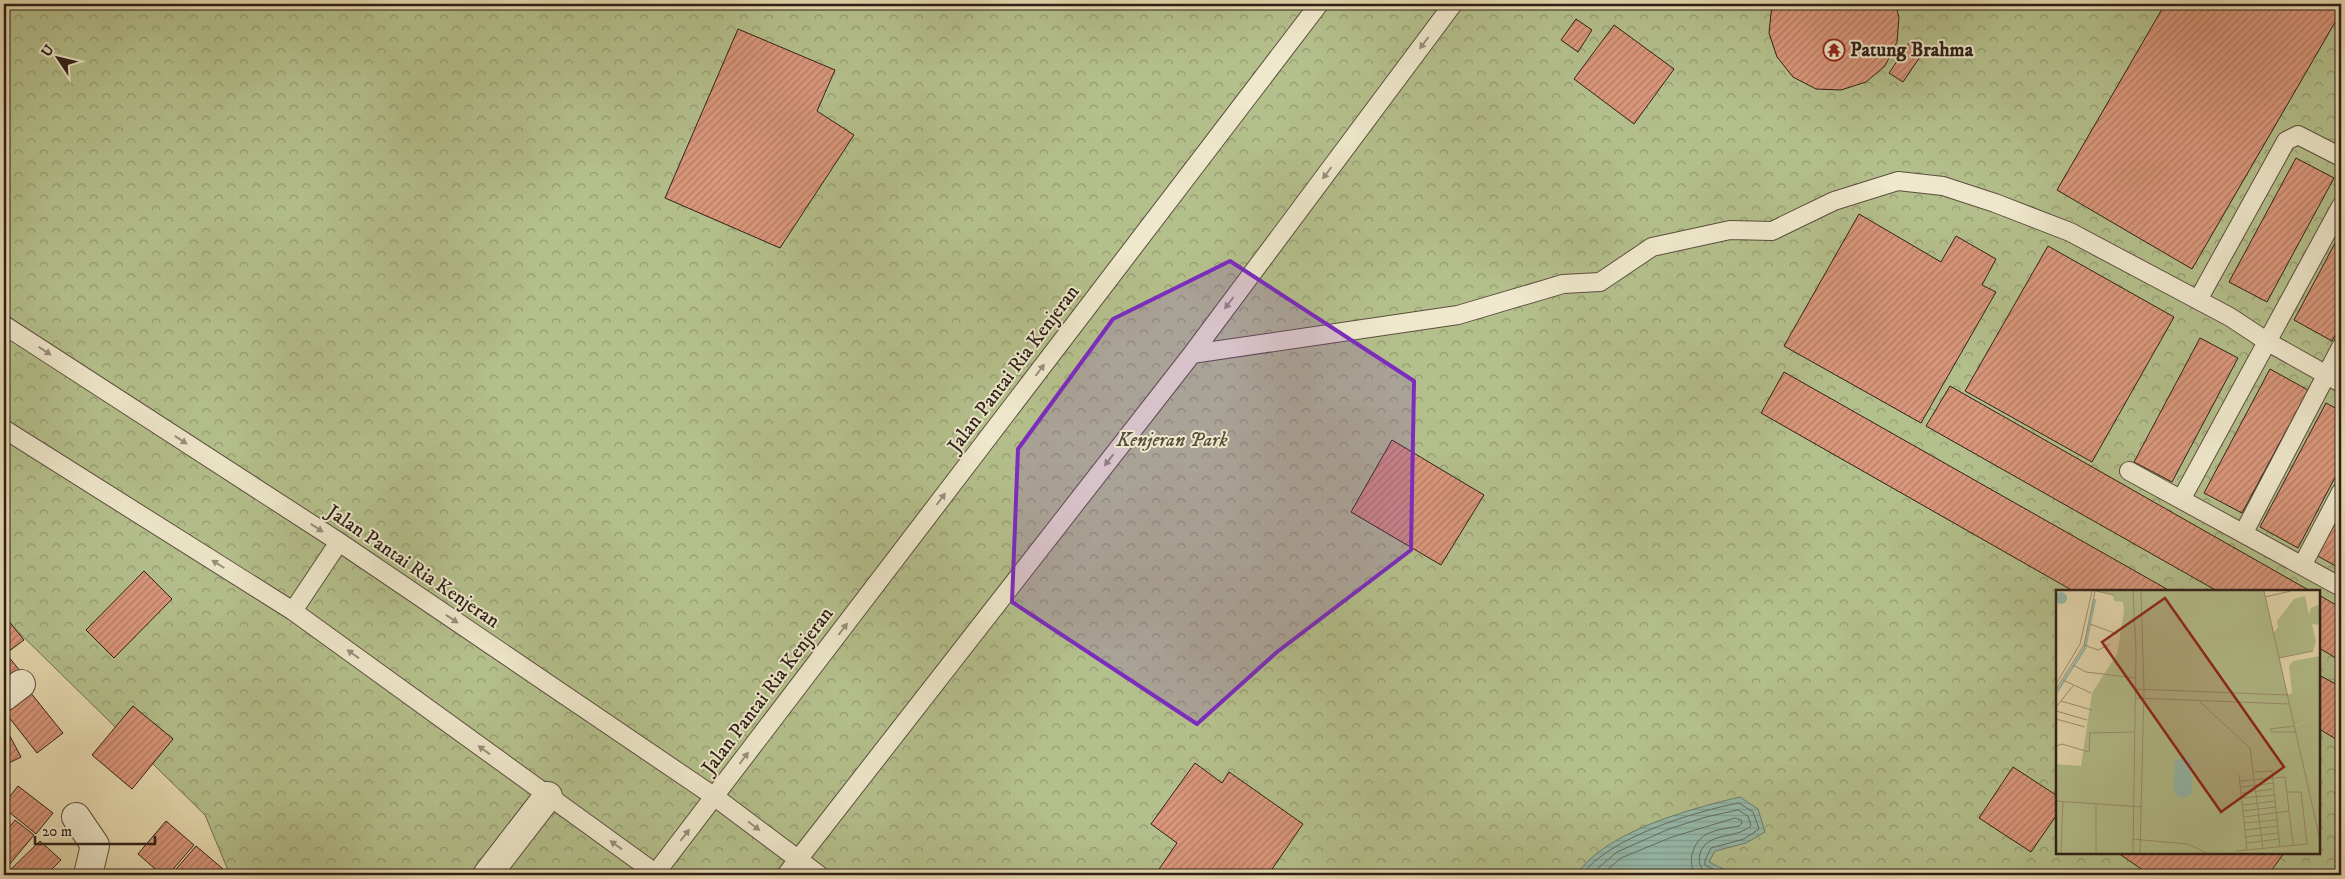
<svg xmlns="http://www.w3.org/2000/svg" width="2345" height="879" font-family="'IM FELL DW Pica',serif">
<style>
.park{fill:url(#park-crowns);stroke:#717052;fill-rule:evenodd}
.water{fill:url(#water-rules);stroke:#6d7d71}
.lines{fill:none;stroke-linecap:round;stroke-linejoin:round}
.shore{stroke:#626d62;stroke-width:1}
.building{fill:url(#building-hatch);stroke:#2e1f18}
.service-casing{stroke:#5c4e3e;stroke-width:20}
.minor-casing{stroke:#5c4e3e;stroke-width:30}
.service{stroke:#efe8cc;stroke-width:18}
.minor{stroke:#efe8cc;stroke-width:28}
.oneway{fill:#988e7b}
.marked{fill:#7b2cbf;fill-opacity:0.2;stroke:#7b2cbf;stroke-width:4;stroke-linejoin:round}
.labels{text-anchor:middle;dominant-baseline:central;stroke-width:4;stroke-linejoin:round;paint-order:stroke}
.poi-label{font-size:20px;font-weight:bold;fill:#2e1f18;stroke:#efe8cc;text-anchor:start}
.street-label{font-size:20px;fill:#2e1f18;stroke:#efe8cc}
.park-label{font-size:20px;font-style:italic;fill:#564f3b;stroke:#efe8cc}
.inset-river{fill:none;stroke:#97bbad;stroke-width:2.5}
.inset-road{fill:none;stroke:#9d9073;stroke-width:1}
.view{fill:#8f2418;fill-opacity:0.15;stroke:#8f2418;stroke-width:2.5}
.inset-edge{fill:none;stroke:#2e1f18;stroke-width:2.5}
</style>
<defs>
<pattern id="park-crowns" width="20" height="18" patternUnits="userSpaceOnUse" patternTransform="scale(1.25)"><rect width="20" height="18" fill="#b4c08c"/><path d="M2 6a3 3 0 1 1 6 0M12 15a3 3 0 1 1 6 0" fill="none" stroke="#939b71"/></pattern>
<pattern id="water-rules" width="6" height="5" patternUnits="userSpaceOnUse" patternTransform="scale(1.25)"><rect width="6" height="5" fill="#97bbad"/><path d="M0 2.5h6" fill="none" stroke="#82a094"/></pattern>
<pattern id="building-hatch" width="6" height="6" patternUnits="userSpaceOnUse" patternTransform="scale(1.25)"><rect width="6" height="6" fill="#da977b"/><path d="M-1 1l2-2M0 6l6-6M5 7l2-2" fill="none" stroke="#b17b64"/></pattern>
</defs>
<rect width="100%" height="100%" fill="#e7dbb0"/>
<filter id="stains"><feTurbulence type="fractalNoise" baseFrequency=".004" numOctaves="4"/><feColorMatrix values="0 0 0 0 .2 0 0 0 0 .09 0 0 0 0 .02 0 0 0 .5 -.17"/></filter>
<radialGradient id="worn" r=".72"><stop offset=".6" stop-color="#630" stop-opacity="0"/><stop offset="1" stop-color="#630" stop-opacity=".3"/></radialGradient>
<!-- park -->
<path class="park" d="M4,4H2341V875H230L205,815L4,618ZM2058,592H2319V853H2058Z"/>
<!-- water -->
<path class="water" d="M1740,797L1758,809L1765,832L1746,843L1715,851L1709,862L1736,875H1576C1606,831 1690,809 1740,797Z"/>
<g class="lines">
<!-- shore -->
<path class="shore" d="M1582,875C1607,838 1696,811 1739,803L1753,812L1759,829L1744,839L1711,848L1705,860V865L1725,875
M1590,875L1617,852L1669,829L1706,817L1738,810L1748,816L1751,826C1739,836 1723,834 1710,841C1696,849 1695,869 1710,875
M1601,875L1621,858L1672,837L1735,818L1741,820L1742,823L1739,826C1729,828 1717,829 1707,834C1693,841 1686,863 1696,875"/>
</g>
<!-- building -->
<path class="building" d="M1772,4H1895L1899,17L1897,42L1885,66L1866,82L1841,90L1816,89L1793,77L1777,57L1769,33Z
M2165,4H2341V12L2192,269L2057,190Z
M1576,19L1592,30L1578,52L1561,40Z
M1614,25L1674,69L1634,124L1574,79Z
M738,29L835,70L817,111L854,135L780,248L665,198Z
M1910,42L1924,51L1903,82L1889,73Z
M2296,158L2334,178L2267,302L2229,282Z
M1859,214L1941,262L1956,236L1996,259L1982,285L1996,292L1921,423L1784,346Z
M2341,232V324L2332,341L2294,320Z
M2048,246L2174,317L2092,462L1965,391Z
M2200,338L2238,358L2172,482L2134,462Z
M2270,369L2308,390L2242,513L2204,493Z
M1784,372L2172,592H2075L1761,413Z
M1950,386L2312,592H2219L1926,426Z
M2326,403L2341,411V466L2298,548L2260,527Z
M1392,440L1484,495L1441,565L1351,512Z
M2341,508V569L2316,555Z
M144,571L172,599L114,658L86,630Z
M2319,595L2341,608V661L2319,648Z
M4,615L24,640L8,652L4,647Z
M4,651L20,671L4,685Z
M2319,675L2341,687V742L2319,729Z
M26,687L63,733L37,753L4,711V705Z
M133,706L173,739L132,789L92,755Z
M4,725L21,757L5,765L4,763Z
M1195,763L1222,783L1229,772L1303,824L1268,875H1155L1177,843L1151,824Z
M2013,767L2056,795L2058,793V813L2031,852L1979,818Z
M4,773L10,785L4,792Z
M18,786L53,813L36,834L4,808V804Z
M15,820L34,835L4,871V834Z
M166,821L194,845L168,875H162L138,854Z
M40,841L61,860L46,875H5Z
M196,846L230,875H171Z
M2118,853H2284L2268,875H2150Z"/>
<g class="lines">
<!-- service casing -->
<g class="service-casing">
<path id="service" d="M2198,300L2286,141L2298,135L2341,157
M4,325L339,542L715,797L819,875
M1192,354L1458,315L1563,284L1600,282L1652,247L1730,230L1772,231L1834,201L1898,181L1943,186L1995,203L2070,232L2230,317L2268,342L2341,383
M4,429L293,611L658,875
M2129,471L2341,587
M2182,498L2341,206
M2244,532L2341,347
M2303,564L2341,492
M293,611L339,542
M655,874L1319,4
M786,875L1192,354L1453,4"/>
</g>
<!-- minor casing -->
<g class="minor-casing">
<path id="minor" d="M4,697L21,684
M76,817L95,845L88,875
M487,875L548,796"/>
</g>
<!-- service -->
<use href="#service" class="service"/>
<!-- minor -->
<use href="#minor" class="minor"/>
</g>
<!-- one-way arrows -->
<defs><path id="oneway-solid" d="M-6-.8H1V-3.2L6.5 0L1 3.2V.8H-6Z" transform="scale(1.25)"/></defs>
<g class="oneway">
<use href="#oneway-solid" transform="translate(1424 43) rotate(127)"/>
<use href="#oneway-solid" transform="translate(1327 173) rotate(127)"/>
<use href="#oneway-solid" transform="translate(1229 303) rotate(127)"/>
<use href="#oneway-solid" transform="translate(45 351) rotate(33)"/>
<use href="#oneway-solid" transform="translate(1040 370) rotate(-53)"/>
<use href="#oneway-solid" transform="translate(181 440) rotate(33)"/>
<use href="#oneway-solid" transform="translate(1109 460) rotate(128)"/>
<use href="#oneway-solid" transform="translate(941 499) rotate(-53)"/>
<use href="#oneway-solid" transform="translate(317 528) rotate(33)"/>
<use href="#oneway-solid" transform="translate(218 564) rotate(-148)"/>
<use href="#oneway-solid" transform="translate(452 619) rotate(34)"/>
<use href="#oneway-solid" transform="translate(843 629) rotate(-53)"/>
<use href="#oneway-solid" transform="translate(353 654) rotate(-144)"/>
<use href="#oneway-solid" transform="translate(484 750) rotate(-144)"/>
<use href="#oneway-solid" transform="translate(744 758) rotate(-53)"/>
<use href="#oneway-solid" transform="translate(754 826) rotate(37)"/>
<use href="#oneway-solid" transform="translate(685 835) rotate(-52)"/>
<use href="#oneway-solid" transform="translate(616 845) rotate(-144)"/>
</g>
<!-- marked area -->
<path class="marked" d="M1230,261L1414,381L1411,550L1277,652L1197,724L1012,602L1018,449L1113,319Z"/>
<!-- icons -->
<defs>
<g id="temple-ring" transform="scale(1.125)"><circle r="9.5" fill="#efe8cc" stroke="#8f2418" stroke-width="1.5"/><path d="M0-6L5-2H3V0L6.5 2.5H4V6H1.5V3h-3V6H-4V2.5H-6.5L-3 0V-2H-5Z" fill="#8f2418"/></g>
</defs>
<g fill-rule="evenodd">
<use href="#temple-ring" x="1834" y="50"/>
</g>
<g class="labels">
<!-- poi labels -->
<g class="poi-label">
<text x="1850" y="50">Patung Brahma</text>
</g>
<!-- street labels -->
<g class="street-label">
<text transform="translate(1014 369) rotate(-53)">Jalan Pantai Ria Kenjeran</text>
<text transform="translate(413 567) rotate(34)">Jalan Pantai Ria Kenjeran</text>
<text transform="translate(768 691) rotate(-53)">Jalan Pantai Ria Kenjeran</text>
</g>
<!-- park labels -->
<g class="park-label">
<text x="1172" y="440">Kenjeran Park</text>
</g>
</g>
<!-- overview -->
<g transform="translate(2056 590)">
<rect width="264" height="264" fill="#e7dbb0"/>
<path d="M249,6L253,25L255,18L264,14V35L256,34L260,51L257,61L223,68L217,44L222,37L221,31L238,9ZM264,66V126L238,136L231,105L236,103L233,76L237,71ZM264,156V207L259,205L247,162Z" fill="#b4c08c"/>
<path d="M40,1H208L239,136L264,126V156L247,162L259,205L264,207V263H0V174L25,176L36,103L61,64L68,21L67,12L58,11L57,5Z" fill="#b4c08c"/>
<path d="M-1 8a6 6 0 1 1 12 0a6 6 0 1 1-12 0ZM127,166L140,176L134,175L137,203L128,208L121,206L117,197L119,171Z" fill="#97bbad"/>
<path class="inset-river" d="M0,103L29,58L39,9"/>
<path class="inset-road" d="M40,1L58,5M208,1L264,250M209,7L235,1M34,34L61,44M28,55L42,60L54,54M223,68L257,61M17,75L30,82L80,88M7,90L35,103M0,94L24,54L36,1M0,99L28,55L39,1M79,99L231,105M79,108L233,114M5,111L36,120M144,112L194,158L207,259M0,117L17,96M0,121L31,130M0,129L29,137M238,136L214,139L216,142H240M33,143L78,142M0,156L6,154L33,162L34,143M199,182L216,181L224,257M183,185L191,260M184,191L229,187L237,255M185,197L218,193M185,203L218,199M186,208L219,205M0,211L86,217M187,215L219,211M187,221L220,217M188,227L233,221M188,233L221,230M189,240L222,236M189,247L222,243M76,249L132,254L151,263M190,253L223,249M180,261L251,254L245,202H231M5,263L7,212M40,263V215M77,263L80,60L77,1M84,263L88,100L85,1"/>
<path class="view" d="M109,8L228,177L165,222L46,52Z"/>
<rect width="264" height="264" class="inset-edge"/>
</g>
<!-- margin -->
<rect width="2345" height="879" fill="none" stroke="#e7dbb0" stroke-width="20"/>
<rect x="5" y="5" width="2335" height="869" fill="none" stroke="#2e1f18" stroke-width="2.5"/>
<rect x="10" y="10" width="2325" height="859" fill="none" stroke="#2e1f18"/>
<!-- north arrow -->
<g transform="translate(58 58) rotate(305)" stroke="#efe8cc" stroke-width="4" paint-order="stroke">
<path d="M0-4L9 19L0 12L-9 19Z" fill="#2e1f18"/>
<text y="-8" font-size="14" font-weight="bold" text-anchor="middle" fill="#2e1f18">U</text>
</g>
<!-- scale -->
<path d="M35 836v8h120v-8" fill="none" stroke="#2e1f18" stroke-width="2.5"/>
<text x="42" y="836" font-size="15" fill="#2e1f18" stroke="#efe8cc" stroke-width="4" paint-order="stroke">20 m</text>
<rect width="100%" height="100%" filter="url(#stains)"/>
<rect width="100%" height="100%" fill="url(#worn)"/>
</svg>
